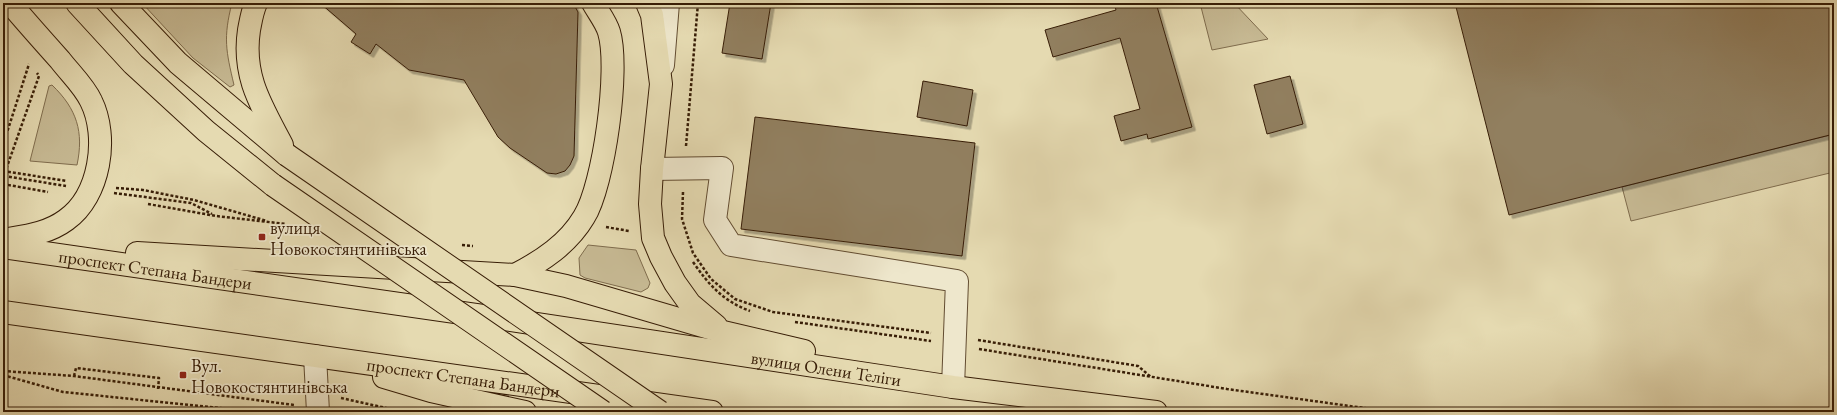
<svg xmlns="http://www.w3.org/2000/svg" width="1837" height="415" font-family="'EB Garamond',serif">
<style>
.green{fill:#c7ba94;stroke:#7f6c4d}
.building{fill:#917f5f;stroke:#371d06;filter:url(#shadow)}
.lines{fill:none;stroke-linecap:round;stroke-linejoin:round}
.minor-casing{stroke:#624c31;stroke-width:24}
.major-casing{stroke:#371d06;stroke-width:24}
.path{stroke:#371d06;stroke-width:2.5;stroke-dasharray:3 2;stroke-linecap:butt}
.minor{stroke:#eee7cc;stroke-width:22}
.major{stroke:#e5dab1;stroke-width:22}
.major-bridge-casing{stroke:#371d06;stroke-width:24;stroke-linecap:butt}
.major-bridge{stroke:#e5dab1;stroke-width:22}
.poi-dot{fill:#8f2418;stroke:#eee7cc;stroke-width:1.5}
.labels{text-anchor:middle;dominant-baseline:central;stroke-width:3.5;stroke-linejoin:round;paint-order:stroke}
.poi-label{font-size:18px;fill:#371d06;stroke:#eee7cc;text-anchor:start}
.street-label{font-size:18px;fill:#371d06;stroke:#eee7cc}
</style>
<defs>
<filter id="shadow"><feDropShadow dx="3.5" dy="3.5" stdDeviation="0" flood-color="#0004"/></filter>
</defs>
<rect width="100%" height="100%" fill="#e5dab1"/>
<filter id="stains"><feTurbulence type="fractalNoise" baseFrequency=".005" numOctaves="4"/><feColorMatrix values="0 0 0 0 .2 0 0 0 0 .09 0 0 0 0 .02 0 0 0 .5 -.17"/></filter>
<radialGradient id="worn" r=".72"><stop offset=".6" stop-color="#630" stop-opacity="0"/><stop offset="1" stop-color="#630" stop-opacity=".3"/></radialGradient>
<!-- green -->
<path class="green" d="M142,3H232C223,38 226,51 234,85L230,87L193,58Z
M1200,3H1234L1268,39L1212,50Z
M52,85C77,109 84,132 77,165L30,161L49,86Z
M1834,134V172L1631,221L1622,187Z
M588,245L636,250L650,283L648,288L641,292L585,278L580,275L579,258Z"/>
<!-- building -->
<path class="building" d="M320,3H573L578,12L574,156L570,165L565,171L556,174L547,173L510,148L498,137L464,80L409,70L376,44L370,54L351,42L356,34Z
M730,3H771L762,59L722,53Z
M1114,3H1156L1192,127L1148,139L1147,134L1121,141L1114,116L1140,109L1120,38L1053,57L1045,30L1116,10Z
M1455,3H1834V134L1509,215Z
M1290,76L1303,124L1267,134L1254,85Z
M923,81L973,90L967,126L917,117Z
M755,117L975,143L962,256L741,229Z"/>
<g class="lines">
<!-- minor casing -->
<g class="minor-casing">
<path id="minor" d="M663,65L668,3
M652,169L722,168L715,220L731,245L957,281L953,387
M315,356L318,412"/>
</g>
<!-- major casing -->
<g class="major-casing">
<g id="major">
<path d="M77,3L133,64L206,131L273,185"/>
<path d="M121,3L178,63L287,155"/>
<path d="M256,3C252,12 251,20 249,30C242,76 261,105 282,145"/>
<path d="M647,3L652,15L661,84L652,169L650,204L653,238L661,257L675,283L690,304L716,326"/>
<path d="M3,240C25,236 47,234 66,220C100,196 109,137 91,101C84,86 70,73 60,60C43,41 26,22 10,3"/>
<path id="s1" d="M3,247L497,318L953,387L1156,412"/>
<path d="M137,253L515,275L566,286L723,332L804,351"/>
<path d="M515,275C542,261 568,244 584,217C604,185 620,68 609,32C606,22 598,12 593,3"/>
<path id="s2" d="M3,312L712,412"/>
<path d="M384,377L431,391L525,412"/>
</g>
</g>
<!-- path -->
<path class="path" d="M3,145L29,64
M686,146L698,3
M3,171L67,181
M4,176L66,186
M3,178L39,76L37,73
M3,184L48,192
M116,188L143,190L194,200L267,221
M683,192L682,219L693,253L711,279L735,299L773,312L931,333
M114,193L191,203L212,214
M148,204L216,216L286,224
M606,227L629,231
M462,245L473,246
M693,262C709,285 723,301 750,311
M795,322L931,341
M978,340L1138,366L1151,377
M979,349L1227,389L1393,412
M3,371L74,376L294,405
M3,375L63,392L259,412
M74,376L76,368L159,378L158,389
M341,398L404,412
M1807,412L1834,407"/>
<!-- minor -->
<use href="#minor" class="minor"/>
<!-- major -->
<use href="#major" class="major"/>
<!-- major-bridge casing -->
<g class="major-bridge-casing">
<path id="major-bridge" d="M287,155L660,412
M273,185L603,412"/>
</g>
<!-- major-bridge -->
<use href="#major-bridge" class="major-bridge"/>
</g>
<!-- markers -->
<g class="poi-dot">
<rect x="258" y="233" width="8" height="8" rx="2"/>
<rect x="179" y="371" width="8" height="8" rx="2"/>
</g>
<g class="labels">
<!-- poi labels -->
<g class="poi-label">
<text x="270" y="227">вулиця<tspan x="270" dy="21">Новокостянтинівська</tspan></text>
<text x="191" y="365">Вул.<tspan x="191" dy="21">Новокостянтинівська</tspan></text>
</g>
<!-- street labels -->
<g class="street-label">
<text stroke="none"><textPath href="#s1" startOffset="154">проспект Степана Бандери</textPath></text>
<text stroke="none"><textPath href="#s1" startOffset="832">вулиця Олени Теліги</textPath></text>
<text stroke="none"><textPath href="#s2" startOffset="465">проспект Степана Бандери</textPath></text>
</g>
</g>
<!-- margin -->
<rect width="1837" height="415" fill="none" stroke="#e5dab1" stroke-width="16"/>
<rect x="4" y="4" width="1829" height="407" fill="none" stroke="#371d06" stroke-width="2"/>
<rect x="8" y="8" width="1821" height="399" fill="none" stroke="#371d06"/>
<rect width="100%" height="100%" filter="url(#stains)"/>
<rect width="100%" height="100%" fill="url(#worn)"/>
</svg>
